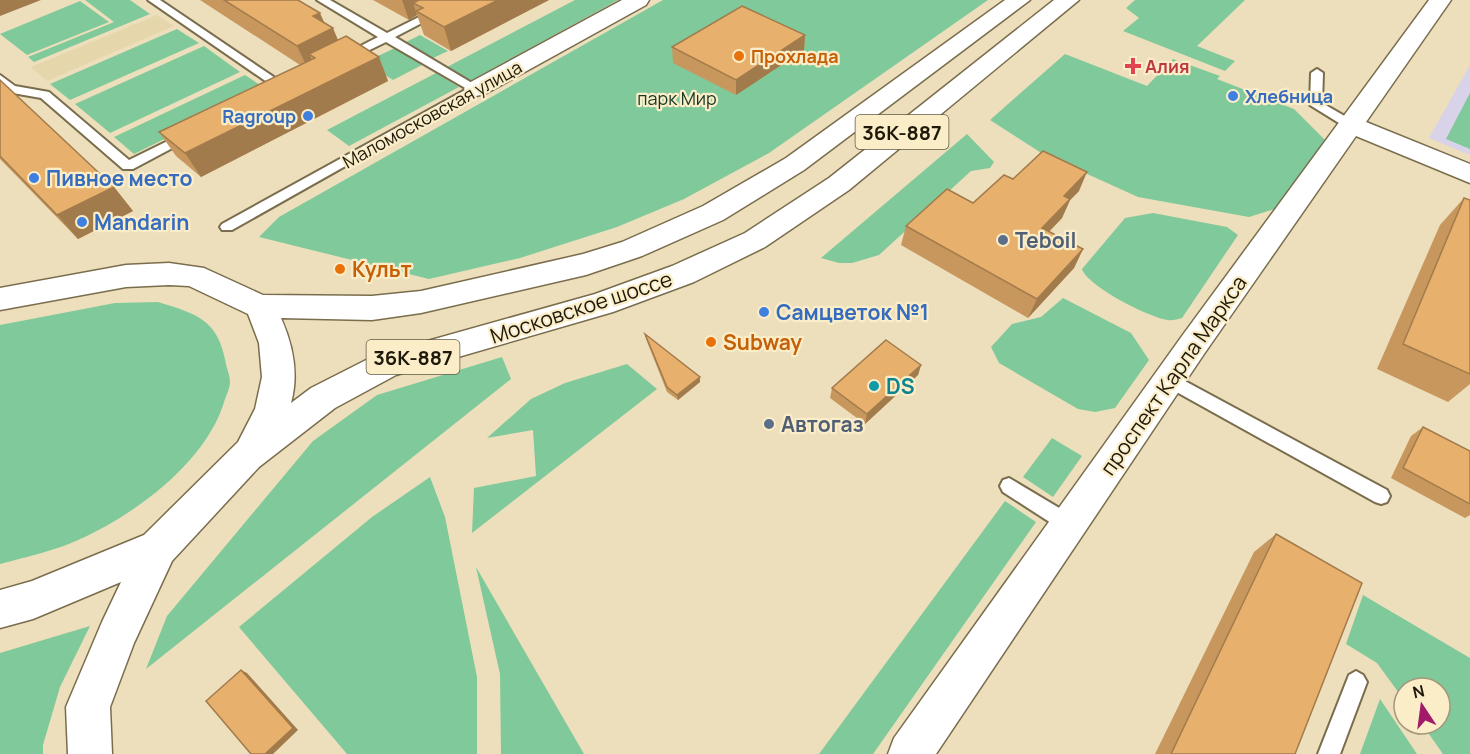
<svg xmlns="http://www.w3.org/2000/svg" width="1470" height="754" font-family="Manrope,sans-serif">
<style>
.built{fill:#e6d6ab}
.medical{fill:#d8d3e9}
.green{fill:#80c99a}
.lines{fill:none;stroke-linecap:round;stroke-linejoin:round}
.service-casing{stroke:#7a6d4d;stroke-width:4}
.minor-casing{stroke:#7a6d4d;stroke-width:3}
.primary-casing{stroke:#7a6d4d;stroke-width:3}
.service{fill:#fff;fill-rule:evenodd}
.minor{fill:#fff;fill-rule:evenodd}
.primary{fill:#fff;fill-rule:evenodd}
.wall{fill:#c7975e}
.shaded-wall{fill:#a27b4c}
.building{fill:#e7b06d;stroke:#a27b4c;stroke-width:1.5}
.food-dot{fill:#e8710a;stroke:#faedc8;stroke-width:2}
.health-dot{fill:#e0444e;stroke:#faedc8;stroke-width:2}
.shop-dot{fill:#3f7fe0;stroke:#faedc8;stroke-width:2}
.service-dot{fill:#5c6f8a;stroke:#faedc8;stroke-width:2}
.culture-dot{fill:#0f9aa8;stroke:#faedc8;stroke-width:2}
.labels{text-anchor:middle;dominant-baseline:central;stroke-width:4.5;stroke-linejoin:round;paint-order:stroke}
.far-food-label{font-size:18px;font-weight:bold;fill:#c56008;stroke:#faedc8;text-anchor:start}
.far-health-label{font-size:18px;font-weight:bold;fill:#be3a42;stroke:#faedc8;text-anchor:start}
.far-shop-label{font-size:18px;font-weight:bold;fill:#366cbe;stroke:#faedc8;text-anchor:start}
.far-park-label{font-size:18px;fill:#143622;stroke:#faedc8}
.far-street-label{font-size:18px;fill:#1e190b;stroke:#faedc8}
.shield{fill:#faedc8;stroke:#605944;stroke-width:1.5}
.shield-label{font-size:20px;font-weight:bold;fill:#1e190b}
.shop-label{font-size:21px;font-weight:bold;fill:#366cbe;stroke:#faedc8;text-anchor:start}
.service-label{font-size:21px;font-weight:bold;fill:#4e5e75;stroke:#faedc8;text-anchor:start}
.food-label{font-size:21px;font-weight:bold;fill:#c56008;stroke:#faedc8;text-anchor:start}
.street-label{font-size:21px;fill:#1e190b;stroke:#faedc8}
.culture-label{font-size:21px;font-weight:bold;fill:#0d838f;stroke:#faedc8;text-anchor:start}
</style>
<rect width="100%" height="100%" fill="#eddfbc"/>
<!-- built -->
<path class="built" d="M157,15L174,26L47,81L31,67Z"/>
<!-- medical -->
<path class="medical" d="M1470,65V155L1429,138Z"/>
<!-- green -->
<path class="green" d="M85,0H130L150,14L34,62L28,57L114,22Z
M575,0H618L470,81L447,67Z
M663,0H988L769,153L684,199L617,227L520,258L429,279L259,237L279,217Z
M1135,0H1245L1197,46L1235,61L1225,71L1123,31L1139,18L1126,8Z
M80,1L109,22L27,55L0,34Z
M177,29L199,43L70,100L50,84Z
M420,35L448,51L433,58L406,42Z
M204,46L240,72L110,133L75,104Z
M395,48L422,65L393,80L365,62Z
M1065,54L1147,86L1173,59L1220,76L1217,79L1294,109L1327,142L1278,208L1249,217L1138,197L1043,154L990,120Z
M436,73L459,87L349,146L327,130Z
M245,75L266,89L134,154L114,137Z
M1470,93V149L1446,139Z
M967,134L994,162L990,168L971,171L879,255L852,263H839L821,258Z
M1153,213L1227,227L1238,235L1182,318C1178,319 1172,321 1168,320C1150,318 1087,286 1082,269L1125,218Z
M1063,298L1131,333L1149,360L1115,408L1095,412L1078,409L999,363L991,347L1012,324L1041,317Z
M158,302C197,314 218,319 226,364C227,369 230,376 230,382C230,387 227,394 225,399C208,461 135,515 78,540C54,551 26,557 0,564V325L115,303Z
M502,357L511,379L146,669L167,616L313,441L377,395Z
M627,364L657,389L472,533L474,488L536,476L533,430L487,438L531,399L565,383Z
M1052,438L1082,456L1053,497L1023,477Z
M430,477L445,517L477,677V754H347L239,627L372,517Z
M1005,501L1036,522L873,754H819Z
M476,567L584,754H501L500,674Z
M1363,595L1470,658V754H1443L1422,724H1440V688H1404V700L1377,663L1346,644Z
M90,626L60,687L43,745V754H0V653Z
M1380,699L1417,754H1360Z"/>
<g class="lines">
<!-- service casing -->
<g class="service-casing">
<path id="service" d="M148,0H160L290,88L284,92L280,91Z
M317,0H330L387,33L453,0H466L395,37L482,89L232,230H222L220,227L222,224L467,89L386,42L351,59H343V55L378,37Z
M1317,69L1323,73L1322,103L1355,122L1357,125L1355,128H1347L1310,105L1311,73Z
M0,75L15,86L49,92L129,160L184,133H194L195,136L133,169H123L41,98L7,92L0,85Z
M1170,373L1387,490L1390,496L1387,502L1381,504L1375,502L1164,385L1162,380L1164,375Z
M1009,478L1076,518L1078,524L1076,530L1069,533L1062,530L1003,492L1000,486L1003,480Z
M1356,671L1363,675L1367,682L1340,754H1318L1349,675Z"/>
</g>
<!-- minor casing -->
<g class="minor-casing">
<path id="minor" d="M622,0H649L646,5L485,94L476,96L467,94L464,89L467,84Z
M1429,0H1451L1366,122L1470,164V183L1356,136L1204,354L936,754H888L894,738L1182,336Z"/>
</g>
<!-- primary casing -->
<g class="primary-casing">
<path id="primary" d="M1005,0H1030L804,170L723,220L642,256L586,275L421,313L372,320L281,318C293,345 299,374 291,403L311,388L374,356L595,294L672,266L745,233L829,178L1054,0H1079L849,190L765,247L694,282L613,312L396,375L335,408L259,467L172,561L134,643L110,707L112,754H68L66,707L102,622L121,582L33,619L0,628V590L32,581L144,535L238,442L255,409L262,377L259,343L248,314L189,286L169,285L126,287L0,310V288L126,265L169,263L204,268L263,295L372,296L421,291L583,254L622,242L703,206L786,158Z"/>
</g>
<!-- service -->
<use href="#service" class="service"/>
<!-- minor -->
<use href="#minor" class="minor"/>
<!-- primary -->
<use href="#primary" class="primary"/>
</g>
<!-- wall -->
<path class="wall" d="M200,0H298L324,23L338,40L379,57L388,81L201,177L176,156L159,132L300,65Z
M373,0H549L451,51L424,35L417,15L409,20Z
M805,35L804,50L736,95L673,63L672,47Z
M0,80L114,187L133,211L78,239L0,159Z
M1013,179L1079,191L1070,200L1062,218L1049,232L1083,249L1074,268L1028,318L901,245L906,226L973,203Z
M1464,198L1470,200V384L1448,402L1377,369L1440,225Z
M645,334L700,377V382L678,400L667,392L646,339Z
M921,365L918,375L865,424L830,398L832,388Z
M1423,427L1470,451V515L1465,518L1391,478L1411,436Z
M1276,534L1295,754H1155L1254,552Z"/>
<!-- shaded-wall -->
<path class="shaded-wall" d="M0,0H41L0,16Z
M402,0H445L423,8L413,3L417,15L409,20Z
M498,0H549L451,51L444,27Z
M320,13L328,31L333,28L343,52L315,58L309,54L315,66L308,69L297,46L313,16Z
M805,35L804,50L736,95V80Z
M379,57L388,81L201,177L185,153Z
M1087,172L1079,191L1070,200L1062,218L1034,247L1042,228L1064,196Z
M114,187L133,211L78,239L57,215Z
M1083,249L1074,268L1028,318L1037,299Z
M921,365L918,375L865,424L867,414Z
M700,377V382L678,400L677,395Z
M241,670L247,673L298,730L273,754H265Z"/>
<!-- building -->
<path class="building" d="M224,0H298L320,13L313,16L333,28L297,46Z
M419,0H498L444,27L416,11L423,8L413,3Z
M742,6L805,35L736,80L672,47Z
M346,36L379,57L185,153L159,132L315,58L309,54Z
M0,80L114,187L57,215L0,156Z
M1043,151L1087,172L1064,196L1070,199L1042,228L1083,249L1037,299L906,226L947,189L973,203L1004,175L1013,179Z
M1464,198L1470,200V374L1403,344Z
M645,334L700,377L677,395L667,387Z
M886,340L921,365L867,414L832,388Z
M1423,427L1470,451V504L1403,468Z
M1276,534L1362,583L1295,754H1171Z
M241,670L293,728L265,754H251L206,701Z"/>
<!-- markers -->
<g class="food-dot">
<circle cx="739" cy="56" r="6"/>
<circle cx="340" cy="269" r="6"/>
<circle cx="711" cy="342" r="6"/>
</g>
<path class="health-dot" d="M1130 57h6v6h6v6h-6v6h-6v-6h-6v-6h6z"/>
<g class="shop-dot">
<circle cx="1233" cy="96" r="6"/>
<circle cx="308" cy="116" r="6"/>
<circle cx="34" cy="178" r="6"/>
<circle cx="82" cy="222" r="6"/>
<circle cx="764" cy="312" r="6"/>
</g>
<g class="service-dot">
<circle cx="1003" cy="240" r="6"/>
<circle cx="769" cy="424" r="6"/>
</g>
<circle class="culture-dot" cx="874" cy="386" r="6"/>
<g class="labels">
<!-- far-food labels -->
<g class="far-food-label">
<text x="751" y="56">Прохлада</text>
</g>
<!-- far-health labels -->
<g class="far-health-label">
<text x="1145" y="66">Алия</text>
</g>
<!-- far-shop labels -->
<g class="far-shop-label">
<text x="1245" y="96">Хлебница</text>
<text x="296" y="116" text-anchor="end">Ragroup</text>
</g>
<!-- far-park labels -->
<g class="far-park-label">
<text x="677" y="98">парк Мир</text>
</g>
<!-- far-street labels -->
<g class="far-street-label">
<text transform="translate(432 114) rotate(-29)">Маломосковская улица</text>
</g>
<!-- shield labels -->
<g class="shield">
<rect x="855.5" y="115" width="93" height="34" rx="4.5"/>
<rect x="366.5" y="340" width="93" height="34" rx="4.5"/>
</g>
<g class="shield-label">
<text x="902" y="132">36К-887</text>
<text x="413" y="357">36К-887</text>
</g>
<!-- shop labels -->
<g class="shop-label">
<text x="46" y="178">Пивное место</text>
<text x="94" y="222">Mandarin</text>
<text x="776" y="312">Самцветок №1</text>
</g>
<!-- service labels -->
<g class="service-label">
<text x="1015" y="240">Teboil</text>
<text x="781" y="424">Автогаз</text>
</g>
<!-- food labels -->
<g class="food-label">
<text x="352" y="269">Культ</text>
<text x="723" y="342">Subway</text>
</g>
<!-- street labels -->
<g class="street-label">
<text transform="translate(581 307) rotate(-18)">Московское шоссе</text>
<text transform="translate(1173 375) rotate(-55)">проспект Карла Маркса</text>
</g>
<!-- culture labels -->
<g class="culture-label">
<text x="886" y="386">DS</text>
</g>
</g>
<!-- north arrow -->
<g transform="translate(1422 706) rotate(347)"><circle r="28" fill="#faedc8" stroke="#a2987c" stroke-width="1.5"/>
<path d="M0-4.5L10 22L0 15L-10 22Z" fill="#a11b69"/>
<text y="-9" font-size="16" font-weight="bold" text-anchor="middle" fill="#1e190b">N</text>
</g>
</svg>
